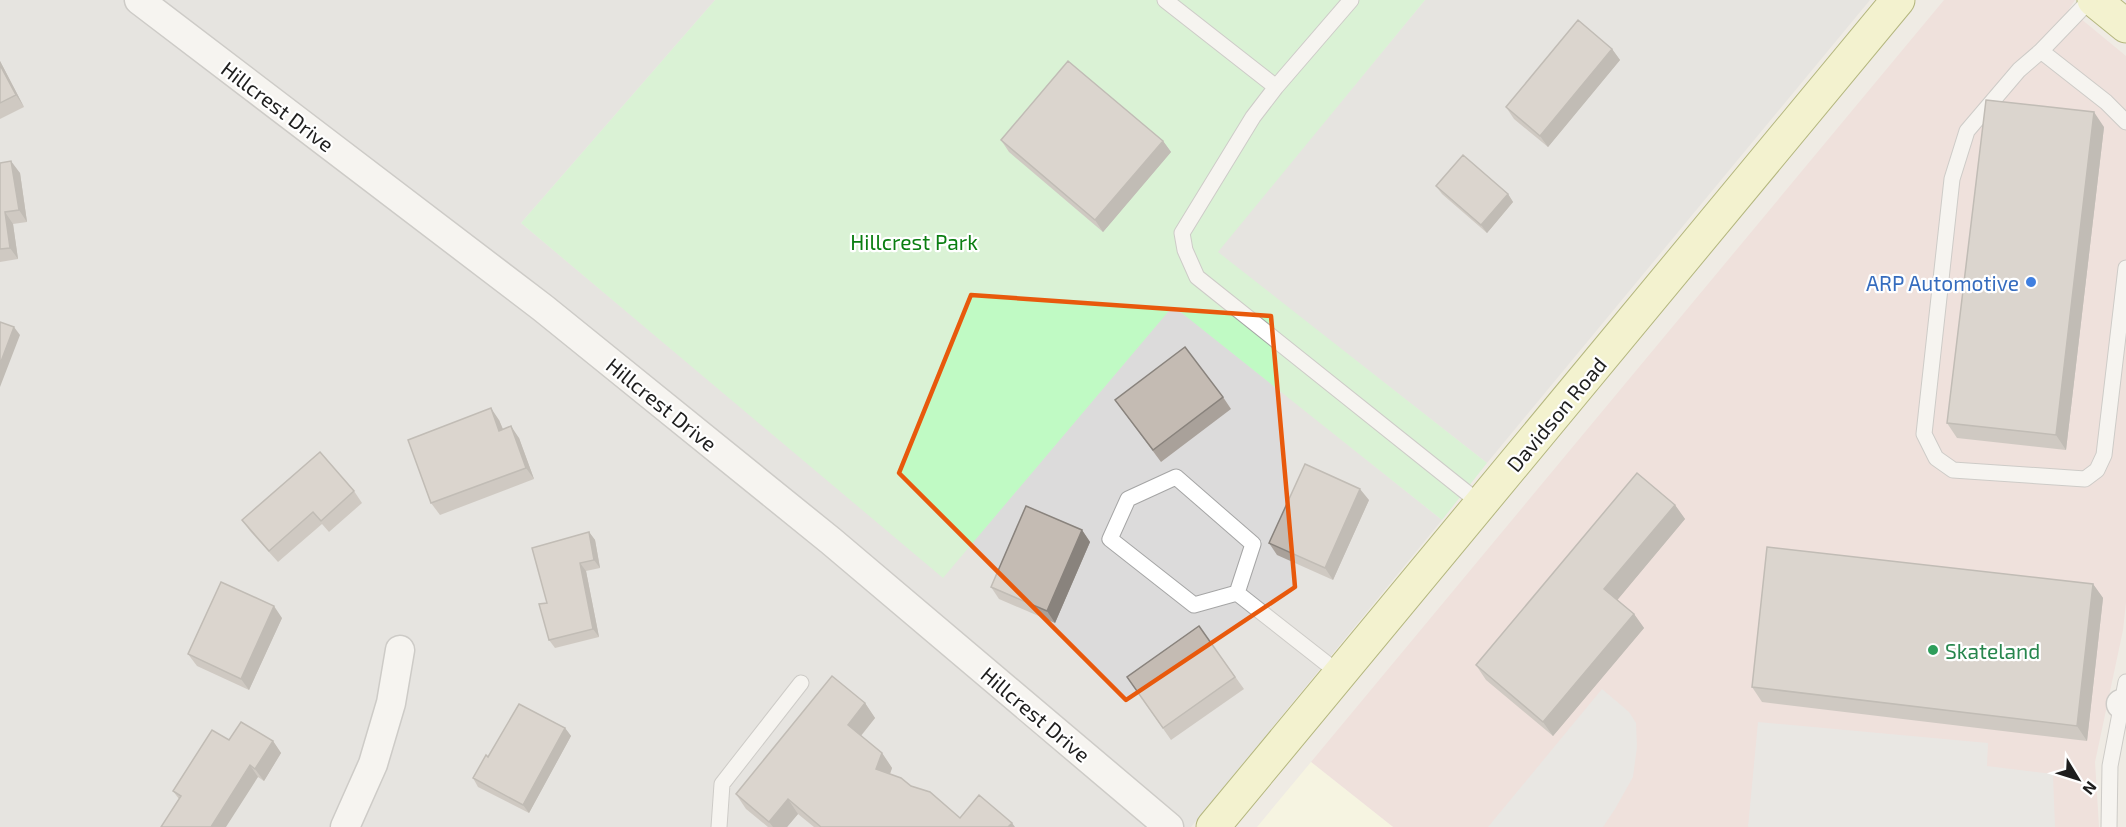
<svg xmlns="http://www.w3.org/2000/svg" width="2126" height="827" font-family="'Exo 2',sans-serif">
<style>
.residential{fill:#dcdbdb}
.commercial{fill:#f0d4d3}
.education{fill:#fffedd}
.park{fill:#c0fac4}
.parking{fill:#e2e2e2}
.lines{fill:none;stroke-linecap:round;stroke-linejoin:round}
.lane-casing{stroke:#a5a5a5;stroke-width:17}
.street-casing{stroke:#a5a5a5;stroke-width:31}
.secondary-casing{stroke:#6d7703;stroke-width:35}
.lane{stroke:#fff;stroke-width:15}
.street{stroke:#fff;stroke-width:28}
.secondary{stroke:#f8fab7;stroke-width:33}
.wall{fill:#a9a19a}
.shaded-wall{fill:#89837d}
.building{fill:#c4bbb3;stroke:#89837d;stroke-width:1.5}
.marked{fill:none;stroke:#e8590c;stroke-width:4.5;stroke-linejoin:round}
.shop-dot{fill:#3f7fe0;stroke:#fff;stroke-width:2}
.leisure-dot{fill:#2e9e5b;stroke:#fff;stroke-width:2}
.labels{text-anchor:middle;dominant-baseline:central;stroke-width:4.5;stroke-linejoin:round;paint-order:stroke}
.street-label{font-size:21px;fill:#1e1e1e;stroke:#fff}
.park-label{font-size:21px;fill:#0a7e11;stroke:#fff}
.shop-label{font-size:21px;fill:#366cbe;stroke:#fff;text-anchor:end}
.leisure-label{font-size:21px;fill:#27864d;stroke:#fff;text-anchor:start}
</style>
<rect width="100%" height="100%" fill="#efebe4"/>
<!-- residential -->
<path class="residential" d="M0,0H715L521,223L943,577L1173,305L1442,520L1191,827H0Z
M1425,0H1870L1487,463L1217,252Z"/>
<!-- commercial -->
<path class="commercial" d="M1944,0H2075L2069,9L2126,56V602L2123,630L2095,762L2099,827H1393L1311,762Z"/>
<!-- education -->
<path class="education" d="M1311,762L1393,827H1257Z"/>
<!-- park -->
<path class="park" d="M715,0H1425L1218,252L1487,463L1442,520L1173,306L943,578L521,223Z"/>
<!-- parking -->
<path class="parking" d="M1602,689L1629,712L1636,723L1637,747L1633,777L1615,809L1603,827H1488Z
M1758,722L1988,743L1987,766L2053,774L2055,827H1748Z"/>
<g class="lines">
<!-- lane casing -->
<g class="lane-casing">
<path id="lane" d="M1165,0L1276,87
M1351,0L1276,87L1253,117L1182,233L1185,250L1197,277L1481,504
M2090,0L2041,51L2019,70L1967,131L1952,179L1924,434L1936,458L1953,470L2085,479L2097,470L2104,455L2126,268
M2041,51L2106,102L2126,122
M1237,593L1253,544L1176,477L1128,499L1110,539L1194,605L1237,593L1340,674
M719,827L722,784L801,683
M2109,827L2110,766L2126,682"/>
</g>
<!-- street casing -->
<g class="street-casing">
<path id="street" d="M139,0L543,308L831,541L1169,827
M2121,704H2126
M345,827L373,764L391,703L400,650"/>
</g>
<!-- secondary casing -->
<g class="secondary-casing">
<path id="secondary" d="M2094,0L2126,26
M1213,827L1898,0"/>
</g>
<!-- lane -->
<use href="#lane" class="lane"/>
<!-- street -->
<use href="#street" class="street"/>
<!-- secondary -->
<use href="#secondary" class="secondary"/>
</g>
<!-- wall -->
<path class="wall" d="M1612,49L1620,60L1548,147L1514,119L1506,107Z
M0,61L24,107L0,119Z
M2104,127L2066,450L1957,438L1947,423Z
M1001,140L1163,141L1171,152L1103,232L1009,152Z
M0,163L20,173L27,222L13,224L18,259L0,262Z
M1436,186L1508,194L1513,202L1487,233L1442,194Z
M1223,397L1231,409L1161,462L1115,400Z
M499,420L503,429L519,438L534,479L440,515L431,503Z
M354,491L362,503L329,532L322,524L278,562L250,531L242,520Z
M1369,500L1333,580L1277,555L1269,543Z
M1675,505L1685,519L1617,600L1634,614L1644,628L1553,736L1486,680L1476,665Z
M1082,530L1090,542L1055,623L999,599L991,587Z
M589,532L595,540L600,568L586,571L599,637L555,648L549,640Z
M2093,584L2103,598L2087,741L1762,702L1752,687Z
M282,618L249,690L197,666L188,654Z
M1199,626L1244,689L1171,740L1127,677Z
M865,703L875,718L861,736L882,753L892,768L890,774L911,786L960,818L1015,827H814L798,814L787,827H768L746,809L736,794Z
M565,728L571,736L529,813L478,787L473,778L488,757Z
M229,740L273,741L281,753L264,781L258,777L179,799L173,791Z"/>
<!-- shaded-wall -->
<path class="shaded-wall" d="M1612,49L1620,60L1548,147L1540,136Z
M0,61L24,107L16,95L0,65Z
M2094,112L2104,127L2066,450L2056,435Z
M1163,141L1171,152L1103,232L1095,220Z
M11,161L20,173L27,222L19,210Z
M1508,194L1513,202L1487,233L1481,225Z
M5,212L13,224L18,259L10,248Z
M14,327L20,335L0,387V364Z
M491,408L499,420L508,442L499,431Z
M511,426L519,438L534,479L526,468Z
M1360,489L1369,500L1333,580L1325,568Z
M1675,505L1685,519L1614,604L1604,589Z
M1082,530L1090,542L1055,623L1047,611Z
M589,532L595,540L600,568L594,560Z
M580,563L586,571L599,637L593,629Z
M2093,584L2103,598L2087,741L2077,726Z
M274,606L282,618L249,690L241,679Z
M1634,614L1644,628L1553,736L1543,722Z
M865,703L875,718L858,739L848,725Z
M565,728L571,736L529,813L523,805Z
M273,741L281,753L264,781L255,769Z
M882,753L892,768L886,784L876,769Z
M250,765L258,777L226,827H211Z
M788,799L798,814L787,827H773L769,822Z
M1012,823L1015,827H1008Z"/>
<!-- building -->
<path class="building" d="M1578,20L1612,49L1540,136L1506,107Z
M1068,61L1163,141L1095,220L1001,140Z
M0,65L16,95L0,103Z
M1986,100L2094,112L2056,435L1947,423Z
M1463,155L1508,194L1481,225L1436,186Z
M11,161L19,210L5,212L10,248L0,249V163Z
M0,322L14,327L0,364Z
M1185,347L1223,397L1153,450L1115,400Z
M491,408L499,431L511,426L526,468L431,503L408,440Z
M320,452L354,491L321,521L313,512L269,551L242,520Z
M1305,464L1360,489L1325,568L1269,543Z
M1637,473L1675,505L1604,589L1634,614L1543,722L1476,665Z
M1026,506L1082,530L1047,611L991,587Z
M589,532L594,560L580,563L593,629L549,640L539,604L547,603L532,548Z
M1767,547L2093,584L2077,726L1752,687Z
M221,582L274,606L241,679L188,654Z
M1199,626L1235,677L1163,728L1127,677Z
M832,676L865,703L848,725L882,753L876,769L901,778L911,786L930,792L960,818L979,795L1012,823L1008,827H821L788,799L769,822L736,794Z
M519,704L565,728L523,805L473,778L486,755L488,757Z
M241,722L273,741L255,769L250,765L211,827H161L181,796L173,791L212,730L229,740Z"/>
<!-- marked area -->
<path d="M0 0H2126V827H0ZM971,295L1271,316L1295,587L1126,700L899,473Z" fill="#efebe4" fill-opacity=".55" fill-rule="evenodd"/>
<path class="marked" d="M971,295L1271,316L1295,587L1126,700L899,473Z"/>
<!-- markers -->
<circle class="shop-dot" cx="2031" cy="282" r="6"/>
<circle class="leisure-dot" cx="1933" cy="650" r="6"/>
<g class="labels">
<!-- street labels -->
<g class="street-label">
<text transform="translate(278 106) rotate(37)">Hillcrest Drive</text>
<text transform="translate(662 404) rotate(39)">Hillcrest Drive</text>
<text transform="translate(1556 414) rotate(-50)">Davidson Road</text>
<text transform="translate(1036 714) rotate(40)">Hillcrest Drive</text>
</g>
<!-- park labels -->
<g class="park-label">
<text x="914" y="241">Hillcrest Park</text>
</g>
<!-- shop labels -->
<g class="shop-label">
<text x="2019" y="282">ARP Automotive</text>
</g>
<!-- leisure labels -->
<g class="leisure-label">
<text x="1945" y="650">Skateland</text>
</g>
</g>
<!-- north arrow -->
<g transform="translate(2078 779) rotate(128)" stroke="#ffffff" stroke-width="4.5" paint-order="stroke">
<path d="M0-4.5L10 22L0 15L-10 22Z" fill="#1e1e1e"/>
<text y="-9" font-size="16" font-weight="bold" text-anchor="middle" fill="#1e1e1e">N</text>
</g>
</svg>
